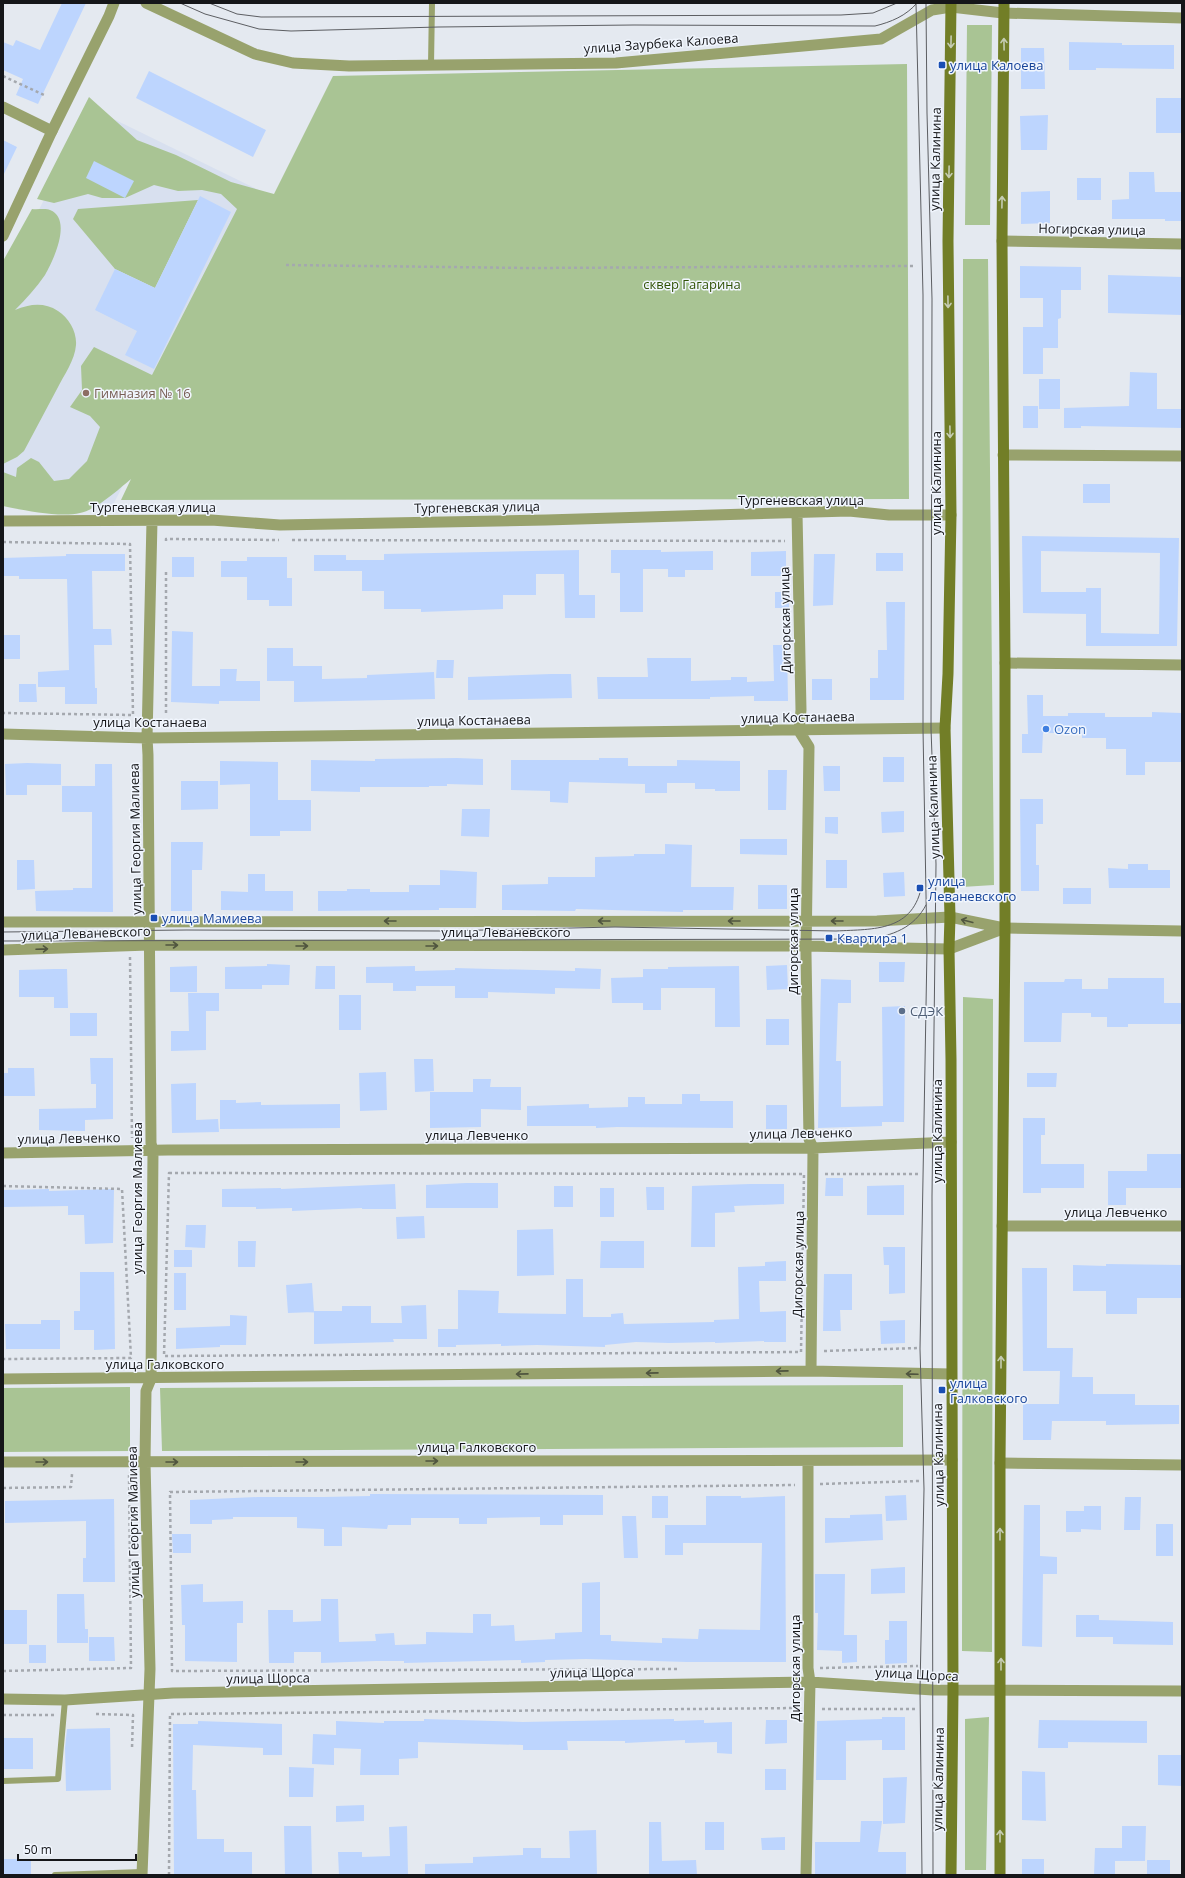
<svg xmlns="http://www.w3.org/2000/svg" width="1185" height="1878" font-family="'Open Sans',sans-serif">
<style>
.built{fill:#d8e0ef}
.green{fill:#a9c494}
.building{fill:#bdd5fe;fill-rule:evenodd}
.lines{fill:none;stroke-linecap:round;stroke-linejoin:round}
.path{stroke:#a4a8ae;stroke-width:2.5;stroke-dasharray:3 3;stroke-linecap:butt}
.service{stroke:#98a26d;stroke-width:6}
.minor{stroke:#98a26d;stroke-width:11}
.tertiary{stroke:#98a26d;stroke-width:11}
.secondary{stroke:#727e27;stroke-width:11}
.tram{stroke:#5c5e62;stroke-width:1}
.oneway{stroke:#c5ccb3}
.oneway2{stroke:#50553f}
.transit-dot{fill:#1a4fb4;stroke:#f1f6fe;stroke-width:1.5}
.education-dot{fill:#8d6e63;stroke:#f1f6fe;stroke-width:1.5}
.shop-dot{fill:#3f7fe0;stroke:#f1f6fe;stroke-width:1.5}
.service-dot{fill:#5c6f8a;stroke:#f1f6fe;stroke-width:1.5}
.labels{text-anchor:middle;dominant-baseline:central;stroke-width:3;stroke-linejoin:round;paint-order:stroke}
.street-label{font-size:13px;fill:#151619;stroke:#f1f6fe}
.transit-label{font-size:13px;fill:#164399;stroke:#f1f6fe;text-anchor:start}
.park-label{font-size:13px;fill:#305205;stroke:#f1f6fe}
.education-label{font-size:13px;fill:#785e54;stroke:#f1f6fe;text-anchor:start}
.shop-label{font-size:13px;fill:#366cbe;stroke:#f1f6fe;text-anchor:start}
.service-label{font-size:13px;fill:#4e5e75;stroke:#f1f6fe;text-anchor:start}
</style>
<rect width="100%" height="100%" fill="#e4e9f0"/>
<!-- built -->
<path class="built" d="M91,108L269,195L112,507L3,506V280Z"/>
<!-- green -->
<path class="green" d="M967,25H992L990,225H965Z
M907,64L909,499L121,500L131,479C119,489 96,510 80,513C60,518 23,510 3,506V472L16,477L17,468L31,458L39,462L54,481L69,479L87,461L100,427L90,416L70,407L82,390L81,366L94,347L152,375L237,209L221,194L202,190L178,191L154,185L125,198H102L88,194L54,203L37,199L89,97L137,140L176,155L231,182L274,194L333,76Z
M198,200L155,288L115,269L73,219L78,209Z
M32,209C37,210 46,208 50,210C73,219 53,261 45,275C36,288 26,299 15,310C30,304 44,302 58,311C69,318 77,332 76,345C75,360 64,375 57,389C46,410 35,430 24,451L17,457L3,464V261Z
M963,259H988L994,885L962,887Z
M963,997L993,999L992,1652L962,1651Z
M903,1385V1447L162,1451L160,1388Z
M130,1387V1451L3,1452V1388Z
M989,1717L986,1870H965V1719Z"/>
<!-- building -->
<path class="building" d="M62,3H86L38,104L16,95L23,79L3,70V42L13,46L16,40L40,50Z
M1069,42L1122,43V45H1174V69L1096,68V70H1069Z
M1021,48H1044L1045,89H1021Z
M149,71L266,130L253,157L136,98Z
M1156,98H1182V133H1156Z
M1048,115L1047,150H1021L1020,116Z
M3,140L17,147L3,176Z
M94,161L134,181L125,198L86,178Z
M1129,172H1154L1155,192H1182V221H1165V219H1112V200L1129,199Z
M1077,178H1101V200H1077Z
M1050,191V223L1021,224V192Z
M200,196L231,212L154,369L125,355L137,331L95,310L115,269L155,288Z
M1020,266L1081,267V290H1061V318L1058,319V348H1043V374H1023V327H1043V298H1020Z
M1108,275L1182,277V315L1108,313Z
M1130,372L1157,373V409H1182V428L1081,426V428H1064V408L1129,406Z
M1039,379H1060V409H1039Z
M1023,406H1038V428H1023Z
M1083,484H1110V503H1083Z
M1022,536L1179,538L1177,646H1086V614L1023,613ZM1041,551L1160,553L1159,634L1101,633V588H1086V592H1041Z
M579,550V595H595V618H565L564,574H536V595H503V609L421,612V609H384V591H362V571H314V555H346V560H384V554Z
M611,550H661V552L713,551V570H685V577H668V569H643V612H620V573H611Z
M786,551V576H751V552Z
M876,553H903V571H876Z
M66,554H125V571H92L93,629H111L112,645H94L95,688H97V704H65V687H38V672L69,670L67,579H19V576H3V558L66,556Z
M814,554H835L833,605L813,606Z
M172,557H194V577H172Z
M247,557H287V578H292V606H269V600H247V577H221V561H247Z
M775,592H789V608H775Z
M886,602H905L904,700H870V678H878V650H887Z
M172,631L193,632L192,686H220V669H237L236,681H260V701H219V704L171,702Z
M3,635H20V659H3Z
M773,645H787L788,701H754V696L710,697V699H598L597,677H648L647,658H691V681L731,680V677H747V682L774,681Z
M267,648H293V666H322V679L367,678V675L434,672L435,699L294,702V681H267Z
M437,660H454L453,678H436Z
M551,674H571L572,698L468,700V677Z
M812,679H832V700H812Z
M19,684H36L37,702H19Z
M1027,695H1043V716H1068V713H1105V717H1152V712L1181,713L1182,762H1145V775H1126V749H1106V738H1082V733H1043L1042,753H1022V734H1028Z
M883,757H904V782H883Z
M457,758L483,759V785L447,784V786H429V787H360V792L311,791V760L375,761V759Z
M599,758H628V766H677V760L740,761V791H715V789H695V783H667V793H645V784L569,782L568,803L550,802V791L511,790V760H599Z
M220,761L278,762V800H311V831H280V836H250V784L220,785Z
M27,763L61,764V785H27V795H6L5,764Z
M95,764H112L113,912L36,911L35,891L73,890V888H92V812H62V786H95Z
M823,766H840V791H824Z
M768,770H787L786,810H768Z
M181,781H218V809L181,810Z
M1020,799H1043V824H1036V865H1039V891H1021Z
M462,809H490L489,837L461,836Z
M904,811V832L882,833L881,812Z
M825,817H838V834L825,833Z
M740,839H787V855L740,854Z
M171,842H203L202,870H192V911H171Z
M665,844L692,845L691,887H734L733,910H683V912L576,909L575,911L502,910V885L548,884V877H595V857L634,856V854H665Z
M17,860H34L35,889L17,890Z
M826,860H847V888H826Z
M1128,864H1148V870H1170V888H1109L1108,868L1128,869Z
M440,870L477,872L476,908H439V910L318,911V891H347V889H370V892H409V885H440Z
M904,872L905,896L884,897L883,873Z
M248,874H265V891H293V911L221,910V891L248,892Z
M758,885H787V909H758Z
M1063,888H1091V904H1063Z
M879,962H905L904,982H879Z
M267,964L290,965L289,985H262V989H225V967L267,966Z
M787,965L788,989L767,990L766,966Z
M197,966V992H170V967Z
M316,966H335V989H315Z
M415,966V971L455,970V968L575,971V968L601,969L600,989L555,988V994L488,992V998H455V986H416V991H393V983H366V967Z
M739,966L740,1027H715V988H661V1010H643V1003H612L611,978L643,977V969H668V967Z
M54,969H67L68,1008H54V997H19V970Z
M1108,978H1164V1003H1182V1024H1128V1027H1107V1017H1091V1013H1062L1061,1042H1024V982H1064L1065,979H1082V989H1108Z
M821,979L851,980V1003H838L836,1061H841V1107L883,1106L882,1007L905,1006L904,1122H882V1126L818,1128Z
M188,993H219V1011H206V1050L171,1051V1031H189Z
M339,995H361V1030H339Z
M70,1013H97V1036H70Z
M766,1019H789V1045H766Z
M90,1058H113V1119L85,1120V1131L39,1130V1109L96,1108V1084H91Z
M414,1059H433L434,1091L415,1092Z
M8,1068H34L35,1096H3V1073H8Z
M386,1072L387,1110L360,1111L359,1073Z
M1027,1073H1057L1056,1087H1027Z
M473,1079H491L490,1087H521V1110L481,1109V1127L430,1128V1092H473Z
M196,1083V1120L218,1119L219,1132L172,1133L171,1084Z
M682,1094H700V1101H733V1128L617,1127L596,1128V1126H527V1106L589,1104V1108L628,1107V1097H645V1104H682Z
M220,1100H236V1103L261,1102V1105L340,1104V1128L220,1129Z
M766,1105H787V1129H766Z
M1023,1118H1045V1135H1041V1164H1084V1188H1041V1193H1023Z
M1147,1154H1182V1188H1126V1205H1108V1171H1147Z
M826,1178H843V1196H825Z
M466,1183H498V1208H426V1185Z
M395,1184L396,1209H362V1208L292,1211V1208L256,1209V1207H222V1189L281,1188V1189Z
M750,1184H784V1204L734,1206L735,1212L715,1213V1247H691L692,1186Z
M904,1185V1215H867V1186Z
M554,1186H573V1207H554Z
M646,1187H664V1210H647Z
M600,1188H614V1217H600Z
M49,1189V1191L114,1189L113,1243L85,1244L84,1215H68V1206L3,1207V1190Z
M424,1216L425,1238L397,1239L396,1217Z
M186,1225H206L205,1248L185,1247Z
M553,1229L554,1275L517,1276V1230Z
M238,1241H256L255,1267H238Z
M601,1241H644V1268H600Z
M883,1247H905V1293L889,1294V1265H884Z
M174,1250H192V1267H174Z
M786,1261V1281H759L760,1312L786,1311V1342H764V1341L715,1343V1342L669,1343L636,1342L605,1345V1347L537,1345L501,1346V1344L456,1345V1347H438V1329H458V1290L499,1291L498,1313L566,1314V1279H583V1317H611V1314L623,1313L624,1324L714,1322V1320L739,1319L738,1267L765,1266V1262Z
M1106,1264L1181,1265V1298H1137V1314H1106V1291H1073V1265L1106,1266Z
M1022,1268H1047V1348H1073L1072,1377H1093V1394H1135V1405H1179V1424L1106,1425V1421H1052L1051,1440H1023V1404H1059L1060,1371H1023Z
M80,1272H114L115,1349L94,1350V1330H74V1311H80Z
M174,1273H186V1310H174Z
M824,1274H852V1310H840L841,1331H823Z
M312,1283L314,1312L288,1313L286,1285Z
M426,1305L427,1339H393L394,1342L314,1344V1311H342V1306H371V1323H402L401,1306Z
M230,1315L247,1316L246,1345H220V1347L176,1349V1328L230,1326Z
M41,1320H60V1349H6L5,1324H41Z
M905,1320V1343L881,1344L880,1321Z
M370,1494L603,1495V1515H563V1525H540V1517L487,1518V1524H459V1518H411V1525H388L387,1529L342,1527V1546H324V1529L297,1528V1517H233V1519L212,1520V1524H190V1500L258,1497H324L370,1496Z
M906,1495L907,1520L886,1521L885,1496Z
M652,1496H668V1518H652Z
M706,1496H741V1498L785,1496L786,1662H687L586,1659L545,1660V1662L521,1663V1660L404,1663V1661H376L321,1663V1652H294V1663H269L268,1610H293V1622L321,1621V1599H338L339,1642L376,1641L375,1634L394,1633L395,1645L426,1644V1632L473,1633V1614H491V1626L514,1625L515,1641L555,1639V1633L582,1632V1583L600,1582V1635H611V1641L662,1643V1638L698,1639L699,1629L760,1630L762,1543H683V1555H665V1525H706Z
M1125,1497H1141L1140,1530H1124Z
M114,1499L115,1582H83V1558H86V1521L5,1523V1501Z
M1024,1505H1040V1556L1057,1557V1574H1043L1042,1647L1022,1646Z
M1084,1506H1101V1530L1081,1529V1532H1066V1511H1084Z
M882,1514L883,1540L825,1543V1518H850V1515Z
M622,1516H636L638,1558H624Z
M1156,1524H1173V1556H1156Z
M172,1534H191V1553H173Z
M905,1567V1593L871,1594V1569Z
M815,1574H845L844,1635H857V1662L842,1663V1651L817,1650L818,1613H815Z
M203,1584V1602L243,1601V1623H237V1662L185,1661V1625H182L181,1585Z
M57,1594H84L85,1629H88V1643H57Z
M3,1610H27V1644H4Z
M1076,1615H1099V1620L1173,1622V1645L1113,1644V1637H1076Z
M889,1621H907V1663L885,1664V1640H889Z
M89,1637H114L115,1661H89Z
M29,1645H46V1663H29Z
M882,1717H905V1750H882V1740L846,1741V1780H816L817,1721L882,1719Z
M424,1719L523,1722L674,1719V1721L704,1720V1723L732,1722V1754L717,1753V1742L685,1743V1740L625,1743V1741H567L568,1750H523V1745L418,1742V1758L399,1759V1775H360L361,1749L334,1748V1765L312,1764L313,1734L336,1735V1721L384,1723V1721H424Z
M766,1720H787V1743L765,1744Z
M1039,1720L1147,1721V1743L1068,1742V1748H1038Z
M198,1721L282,1724V1755H263V1748L193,1745L192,1790H196L197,1839H224V1852H252V1875H174L173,1724H198Z
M110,1728L111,1790L66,1791L65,1748L67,1729Z
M3,1738H33V1769H3Z
M1158,1755H1182V1786L1158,1785Z
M289,1767L314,1768L313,1797H289Z
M765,1769H786V1790H765Z
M1022,1771L1045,1772L1046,1821L1022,1820Z
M907,1777L905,1823L883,1824V1778Z
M364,1805V1821L336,1822V1806Z
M861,1821H882L878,1852H906V1875H815V1842H860Z
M649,1822H661L662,1861L696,1860L697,1875H649Z
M705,1822H724V1850H705Z
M284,1826H311L312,1875H285Z
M407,1826L408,1875H339L338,1852H362V1857L390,1856L389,1827Z
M1122,1826H1146L1145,1861H1115V1875H1094L1095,1848H1122Z
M596,1830L597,1875H425V1864L473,1863V1857L523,1855V1848H541V1858H570L569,1831Z
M785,1837V1850H762L761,1838Z
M3,1859H31V1875H3Z
M1022,1859H1044V1875H1022Z
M1147,1860H1170V1875H1147Z"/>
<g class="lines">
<!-- path -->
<path class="path" d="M3,76L44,95
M286,265L529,268L916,266
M292,540L785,541
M166,541V539L279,540
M3,542L130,544L133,715L3,713
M166,572V714
M130,957L132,1138
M169,1173L804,1174L801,1352L164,1356Z
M825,1174H920
M3,1186L122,1189L131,1358L3,1359
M824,1351L918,1348
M820,1484L920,1481
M3,1488L71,1487L72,1474
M820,1668L918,1666
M677,1669L172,1671L170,1492L795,1485
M3,1671L131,1668L129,1474
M822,1709H918
M96,1714L133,1715L132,1748
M3,1715H54
M169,1875L170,1714L798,1708"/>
<!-- service -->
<path class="service" d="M431,65L432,3
M3,1781L58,1779L65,1700
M55,1875L142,1872"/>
<!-- minor -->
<path class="minor" d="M146,3L255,54L293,63L349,66L616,63L881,39L932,10L951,7
M3,107L52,131
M1002,241L1182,244
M1003,455L1182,456
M797,513L801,710L799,731L809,747L806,954L809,1139L813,1148L811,1371
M3,521L211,520L280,525L546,520L849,511L889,515H951
M1005,663L1182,665
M3,734L147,738L945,728
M3,922L877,921L950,917L1004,928
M3,950L149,945L806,946L949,949L1005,928
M3,1153L168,1150L813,1148L951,1142
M1002,1226H1182
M3,1379L811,1371L951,1374
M3,1462L952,1460
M1000,1463L1182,1465
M3,1699L65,1700L173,1693L810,1682L933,1690L1182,1691
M142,1875L150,1669L145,1462L146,1391L151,1379L153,1151L151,1143L148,755L147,738L152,521
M806,1875L810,1682L808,1668V1461"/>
<!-- tertiary -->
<path class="tertiary" d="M951,7L1003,13L1182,18
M3,236L52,131L109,16L114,3
M1005,928L1182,931"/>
<!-- secondary -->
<path class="secondary" d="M951,1875L953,1691L951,1059L949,949L950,917L945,728L948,674L951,515L948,241L951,3
M1000,1875V1463L1005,928V663L1002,241L1004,3"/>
<!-- tram -->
<path class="tram" d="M180,3L205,14L259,29L291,31L438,27L634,25L875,26C891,22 906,16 917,3
M209,3L237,14L261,17L841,15L873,13L897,3
M916,3L923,295V729L927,949L920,1349L924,1489L920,1689L922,1875
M926,3L927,113L932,299L931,729L936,864L932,1196L933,1875
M3,932L186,930L440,931L615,927L836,931C874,929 914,932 922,884
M3,941L867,939C892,936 914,928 926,905"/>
</g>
<!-- one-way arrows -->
<defs><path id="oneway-shaft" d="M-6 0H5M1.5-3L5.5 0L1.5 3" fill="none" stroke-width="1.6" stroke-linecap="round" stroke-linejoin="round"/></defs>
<g class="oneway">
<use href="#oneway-shaft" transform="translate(951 42) rotate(91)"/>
<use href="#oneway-shaft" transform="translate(1004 44) rotate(-91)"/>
<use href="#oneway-shaft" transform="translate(949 172) rotate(91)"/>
<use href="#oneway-shaft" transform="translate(1002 202) rotate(-89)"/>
<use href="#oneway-shaft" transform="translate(948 302) rotate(89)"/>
<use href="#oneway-shaft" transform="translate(950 432) rotate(89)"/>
<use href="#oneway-shaft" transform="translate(1001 1362) rotate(-90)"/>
<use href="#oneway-shaft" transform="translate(1000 1534) rotate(-90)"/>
<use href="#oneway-shaft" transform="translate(1001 1664) rotate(-90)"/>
<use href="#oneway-shaft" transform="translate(1000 1836) rotate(-90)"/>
</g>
<g class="oneway2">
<use href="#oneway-shaft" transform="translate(390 921) rotate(180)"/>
<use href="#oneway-shaft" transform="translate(604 921) rotate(180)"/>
<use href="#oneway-shaft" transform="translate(734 921) rotate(180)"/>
<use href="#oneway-shaft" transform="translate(837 921) rotate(180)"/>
<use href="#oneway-shaft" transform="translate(967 921) rotate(-166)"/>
<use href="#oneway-shaft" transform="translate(172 945)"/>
<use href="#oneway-shaft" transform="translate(302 946)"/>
<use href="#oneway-shaft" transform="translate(432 946)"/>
<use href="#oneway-shaft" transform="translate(42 949) rotate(-2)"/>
<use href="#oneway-shaft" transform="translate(782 1371) rotate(179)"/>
<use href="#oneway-shaft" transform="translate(652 1373) rotate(179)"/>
<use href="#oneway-shaft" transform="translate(522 1374) rotate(179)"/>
<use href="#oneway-shaft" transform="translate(912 1374) rotate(-178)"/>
<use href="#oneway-shaft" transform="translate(432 1461)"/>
<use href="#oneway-shaft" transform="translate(42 1462)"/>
<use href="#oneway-shaft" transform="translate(172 1462)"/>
<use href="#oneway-shaft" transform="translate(302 1462)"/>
</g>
<!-- markers -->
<g class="transit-dot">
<rect x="938" y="61" width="8" height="8" rx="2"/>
<rect x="916" y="884" width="8" height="8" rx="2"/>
<rect x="150" y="914" width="8" height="8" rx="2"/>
<rect x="825" y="934" width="8" height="8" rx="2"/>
<rect x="938" y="1386" width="8" height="8" rx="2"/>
</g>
<circle class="education-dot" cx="86" cy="393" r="4"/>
<circle class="shop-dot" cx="1046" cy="729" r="4"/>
<circle class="service-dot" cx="902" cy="1011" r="4"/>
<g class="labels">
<!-- street labels -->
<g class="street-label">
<text transform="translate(661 43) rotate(-4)">улица Заурбека Калоева</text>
<text transform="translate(935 159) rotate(-89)">улица Калинина</text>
<text transform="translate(1092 229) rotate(1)">Ногирская улица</text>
<text transform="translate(936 483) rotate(-90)">улица Калинина</text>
<text x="801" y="500">Тургеневская улица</text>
<text x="153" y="507">Тургеневская улица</text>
<text transform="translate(477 507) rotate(-1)">Тургеневская улица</text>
<text transform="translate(785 620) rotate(-91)">Дигорская улица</text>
<text transform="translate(798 717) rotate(-1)">улица Костанаева</text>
<text transform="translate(474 720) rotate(-1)">улица Костанаева</text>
<text x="150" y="722">улица Костанаева</text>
<text transform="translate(933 807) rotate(-92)">улица Калинина</text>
<text transform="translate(135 839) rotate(-91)">улица Георгия Малиева</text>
<text x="506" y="932">улица Леваневского</text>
<text transform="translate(86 933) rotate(-2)">улица Леваневского</text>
<text transform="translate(793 941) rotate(-90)">Дигорская улица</text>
<text transform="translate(937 1131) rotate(-90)">улица Калинина</text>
<text transform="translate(801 1133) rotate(-1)">улица Левченко</text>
<text x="477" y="1135">улица Левченко</text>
<text transform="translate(69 1138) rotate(-1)">улица Левченко</text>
<text transform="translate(137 1198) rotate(-90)">улица Георгия Малиева</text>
<text x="1116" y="1212">улица Левченко</text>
<text transform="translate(798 1264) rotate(-89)">Дигорская улица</text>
<text x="165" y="1364">улица Галковского</text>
<text x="477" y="1447">улица Галковского</text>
<text transform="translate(938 1455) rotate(-91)">улица Калинина</text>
<text transform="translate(133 1522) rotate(-91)">улица Георгия Малиева</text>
<text transform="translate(795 1668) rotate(-90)">Дигорская улица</text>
<text transform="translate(592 1672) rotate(-1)">улица Щорса</text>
<text transform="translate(917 1674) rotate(3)">улица Щорса</text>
<text transform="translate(268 1678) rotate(-1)">улица Щорса</text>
<text transform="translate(938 1779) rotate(-89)">улица Калинина</text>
</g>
<!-- transit labels -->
<g class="transit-label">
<text x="950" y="65">улица Калоева</text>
<text x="928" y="881">улица<tspan x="928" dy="15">Леваневского</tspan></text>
<text x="162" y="918">улица Мамиева</text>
<text x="837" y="938">Квартира 1</text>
<text x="950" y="1383">улица<tspan x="950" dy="15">Галковского</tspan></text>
</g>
<!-- park labels -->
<g class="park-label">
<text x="692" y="284">сквер Гагарина</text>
</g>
<!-- education labels -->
<g class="education-label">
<text x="94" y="393">Гимназия № 16</text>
</g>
<!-- shop labels -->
<g class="shop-label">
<text x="1054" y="729">Ozon</text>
</g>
<!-- service labels -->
<g class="service-label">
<text x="910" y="1011">СДЭК</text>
</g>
</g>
<!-- border -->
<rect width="1185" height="1878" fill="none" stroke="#151619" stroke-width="8"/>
<!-- scale -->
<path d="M18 1854v6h118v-6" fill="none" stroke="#151619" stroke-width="2"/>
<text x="24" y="1854" font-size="12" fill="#151619" stroke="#f1f6fe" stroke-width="3" paint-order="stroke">50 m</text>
</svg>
